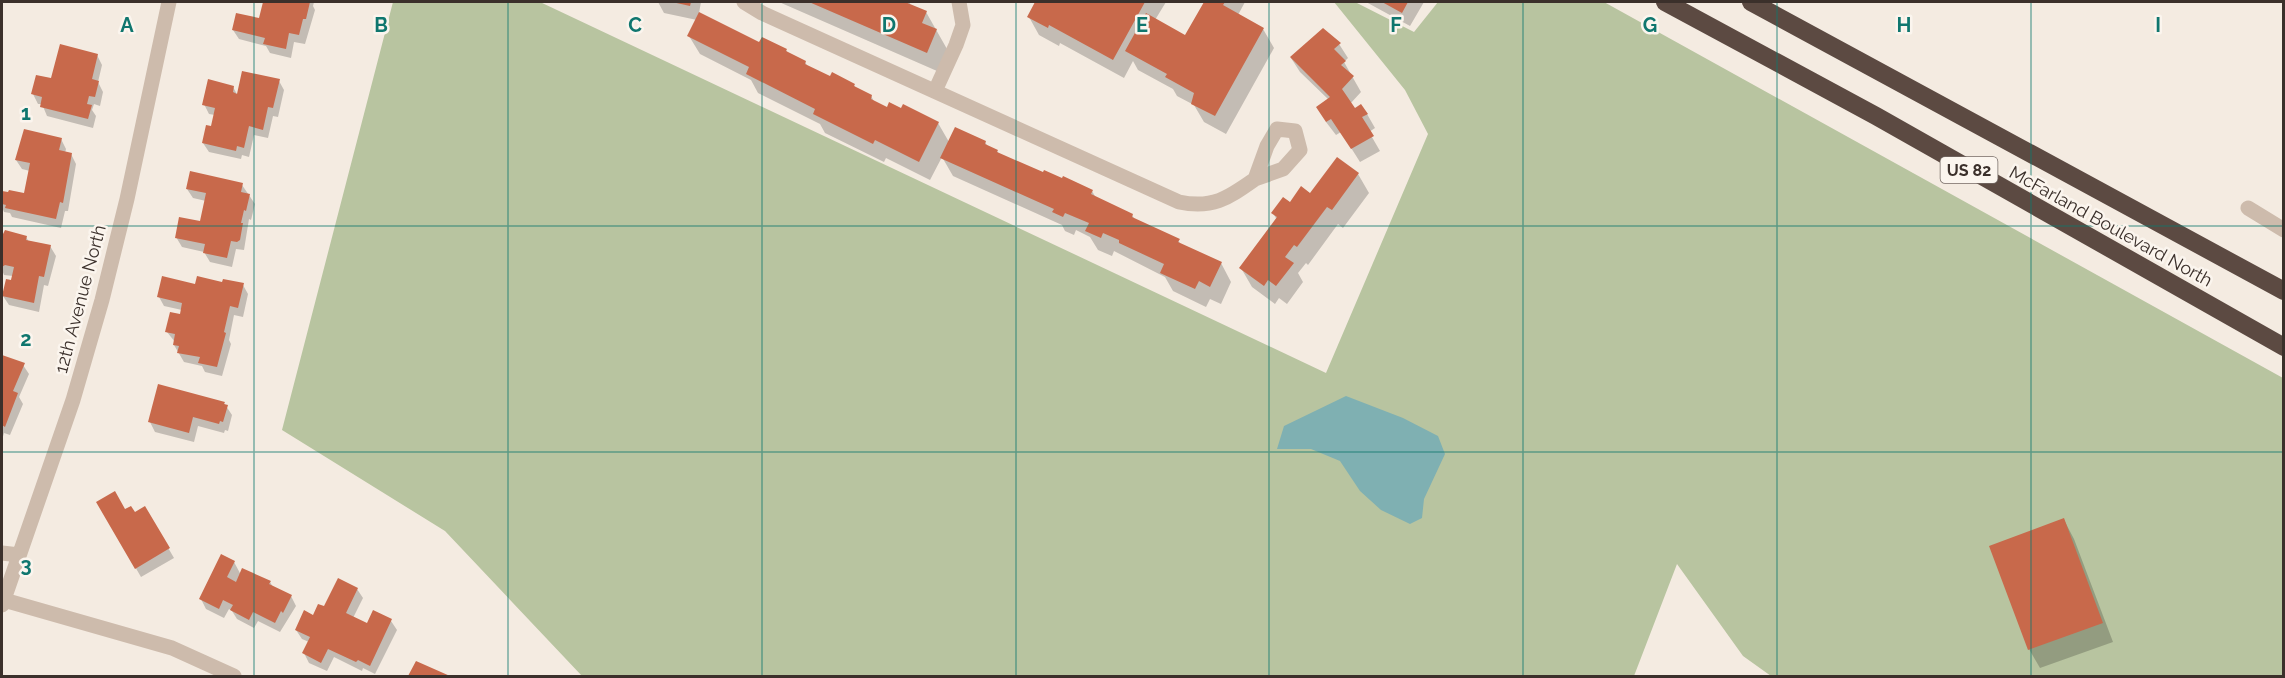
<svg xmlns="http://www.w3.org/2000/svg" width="2285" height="678" font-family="Raleway,sans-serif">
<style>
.green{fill:#b8c4a0}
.water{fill:#7fb0b2}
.shadow{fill:#0003}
.building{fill:#c8694b}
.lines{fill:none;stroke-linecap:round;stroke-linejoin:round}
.street{stroke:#cdbbac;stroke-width:15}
.highway{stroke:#5c4a42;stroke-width:18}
.grid{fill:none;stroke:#0f766e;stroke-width:1.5;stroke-opacity:0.55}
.labels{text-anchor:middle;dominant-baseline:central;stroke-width:5;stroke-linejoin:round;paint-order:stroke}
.shield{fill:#fbf5ee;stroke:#756b66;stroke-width:1.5}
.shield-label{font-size:16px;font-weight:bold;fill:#3b302b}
.street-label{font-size:18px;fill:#3b302b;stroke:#fbf5ee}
.grid-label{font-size:20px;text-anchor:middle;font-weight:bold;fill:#0f766e;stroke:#fbf5ee;stroke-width:5;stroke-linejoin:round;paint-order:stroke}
</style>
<rect width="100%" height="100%" fill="#f4ebe1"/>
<!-- green -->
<path class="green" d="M393,2H540L1326,373L1428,134L1405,90L1334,2H1355L1414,32L1438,2H1604L2283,378V676H1771L1743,656L1677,564L1634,676H582L445,531L282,430Z"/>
<!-- water -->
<path class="water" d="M1346,396L1403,418L1438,436L1445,454L1424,499L1422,518L1410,524L1381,510L1360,491L1340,461L1311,449H1277L1284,426Z"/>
<!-- shadow -->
<path class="shadow" d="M264,2H314L313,6L315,10L305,44L294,42L291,58L270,53L266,46L239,39L233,30L260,20Z
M658,2H701L699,13L760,44L786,50L788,53L805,62L808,67L831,78L854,85L856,89L871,96L875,103L888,109L938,123L949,142H985L988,147L997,151L999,154L1044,174L1092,191L1096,198L1132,215L1135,220L1178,240L1181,245L1221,263L1231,282L1221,304L1210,299L1206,307L1173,291L1165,277L1114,251L1112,256L1098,250L1090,237L1076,230L1074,235L1065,231L1062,225L953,176L942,157L930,180L886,158L884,162L825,133L820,124L758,93L751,80L700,54L689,36L697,20L664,13Z
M779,2H911L909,5L926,12L947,49L937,71Z
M1037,2H1166L1155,20L1186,37L1205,2H1245L1238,15L1263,29L1274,48L1226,134L1204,122L1194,105L1177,96L1173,89L1138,70L1133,61L1124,78L1060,43L1059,46L1039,35L1029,17Z
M1366,2H1424L1410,26Z
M1339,44L1348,58L1344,62L1361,92L1350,104L1354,110L1367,114L1375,128L1369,132L1380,151L1360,162L1341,132L1336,135L1326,122L1329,100L1300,72L1291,58Z
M97,55L102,65L98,82L103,92L100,106L94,104L92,110L96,116L93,128L47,116L42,104H38L33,94L52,80Z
M279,81L284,90L278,117L273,116L268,138L254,135L249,157L242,155L241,159L209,152L203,143L212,128L215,115L209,114L204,104L233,87L238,96Z
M61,139L66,149L65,153L71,154L76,164L68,211H65L61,228L12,217L10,213L4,212L2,207V192L25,195L30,171L22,169L16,160Z
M1358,174L1369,193L1343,228L1338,224L1308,265L1306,263L1298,273L1303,282L1287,304L1279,298L1275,304L1252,287L1241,268L1277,220L1273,213Z
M242,185L255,204L251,220L249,219L244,250L236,249L232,267L210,262L204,252L182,247L176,237L201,223L206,201L193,198L187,189Z
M5,236L26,237L29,242L50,246L56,256L48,286L44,285L39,312L9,305L3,296L13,276L4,275L2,270V238Z
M224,284L243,285L248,294L243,317L234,315L229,340L231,344L222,376L205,372L202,366L184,362L174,345L175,342L167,332L181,316L182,310L164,306L159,297L196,286Z
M2,357L23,365L29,374L19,397L23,404L10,435L4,433L2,440Z
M224,403L232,415L228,431L225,430L224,433L198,426L194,442L155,432L150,422Z
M98,503L134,513L145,508L174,558L141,577Z
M2064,520L2074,539L2113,642L2040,668L2029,649Z
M234,562L241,575L270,582L273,587L291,596L296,606L280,632L258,621L254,628L237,619L232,611L229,609L224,618L206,609L201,599Z
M357,589L363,598L353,618L368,625L374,612L391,621L397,630L375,674L363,668L362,671L334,657L327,671L309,663L304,653L309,642L302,639L296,630L325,608Z"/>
<!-- building -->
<path class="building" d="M263,2H310L306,19H303L299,35L289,33L286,49L263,44L265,38L232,30L236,13L259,18Z
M672,2H691L690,6Z
M809,2H905L927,11L922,23L937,29L927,53Z
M1035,2H1145L1113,60L1049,25L1048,28L1027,17Z
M1204,2H1225L1223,5L1264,28L1215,116L1191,104L1194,93L1165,77L1167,74L1125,51L1146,13L1185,35Z
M1382,2H1408L1402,13Z
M699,12L759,42L762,37L787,49L786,51L806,61L805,64L830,76L832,72L855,84L854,86L872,95L871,99L887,107L889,102L901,108L903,104L939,122L919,162L875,140L873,144L813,114L815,109L746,74L749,67L687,36Z
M1323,28L1341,43L1334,49L1346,61L1341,65L1354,76L1342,89L1355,108L1361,104L1368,114L1362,117L1374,136L1351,149L1331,119L1326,122L1316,107L1330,97L1290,57Z
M60,44L98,54L92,79L99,81L95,97L89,96L87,104L92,105L88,119L40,107L42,97L31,94L36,75L51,78Z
M242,71L280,79L273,108L268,107L263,130L249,126L244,148L237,146L236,151L202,143L206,125L211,126L215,108L202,105L208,79L234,86L233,92L237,94Z
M955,127L986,141L985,144L998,150L997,152L1043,172L1044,170L1062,178L1063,176L1093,190L1091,194L1133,214L1132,217L1180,239L1178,242L1222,262L1210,287L1199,281L1195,289L1160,273L1164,264L1119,243V240L1103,233L1101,238L1085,231L1089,223L1065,213L1063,217L1052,212L1054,209L940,158Z
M24,129L62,138L59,150L72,153L63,203L60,202L56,219L5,208L6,205L2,204V191L8,192L9,190L24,193L30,163L15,160Z
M1337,157L1359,173L1332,210L1327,207L1297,247L1294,245L1285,257L1294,263L1276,286L1268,280L1264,286L1239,268L1277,217L1271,213L1283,197L1290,202L1301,186L1310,193Z
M190,171L243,183L241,192L250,194L246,211L244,210L241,223H243L240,240L237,242L231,241L227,258L203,253L205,244L175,238L179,217L200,221L206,193L186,189Z
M5,230L27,236L26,240L51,245L44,277L39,276L34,303L2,296L6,279L11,280L14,267L5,265L2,267V236Z
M162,276L195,284L197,276L222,282L223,279L244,283L238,308L230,306L224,332L226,333L217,367L198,363L200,357L177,353L179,346L173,345L175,334L165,332L170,312L180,314L182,303L157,297Z
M2,355L25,363L13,391L18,393L5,427L2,425Z
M158,384L225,402L224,404L228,405L223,422L220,421L219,424L193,417L189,433L148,422Z
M115,491L125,509L131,506L135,512L145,506L170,548L135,569L96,502Z
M2064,518L2103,623L2028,650L1989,546Z
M221,554L235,561L227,577L236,582L242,568L271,581L269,584L292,595L283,613L281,611L275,623L253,612L249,620L230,610L233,605L223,600L219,609L199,599Z
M338,578L358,588L346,613L367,623L373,610L392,619L370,666L358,660L356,662L328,649L321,663L302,653L310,637L295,630L304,610L313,615L318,604L324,606Z
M416,661L450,676H408Z"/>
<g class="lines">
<!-- street -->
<path class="street" d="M744,2L762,13L1179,202C1213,209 1228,198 1255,179
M935,91L956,45L963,25L959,2
M1277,129L1295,131L1300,150L1283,169L1255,179L1267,146Z
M2248,208L2284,230
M2,553L19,555
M4,600L172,648L234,676
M2,605L73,400L102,300L127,199L169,2"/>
<!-- highway -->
<path class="highway" d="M1665,2L1876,116L2284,347
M1751,2L2284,291"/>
</g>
<!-- grid -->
<path class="grid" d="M254,2V676M508,2V676M762,2V676M1016,2V676M1269,2V676M1523,2V676M1777,2V676M2031,2V676M2,226H2284M2,452H2284"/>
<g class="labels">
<!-- shield labels -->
<rect class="shield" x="1940.5" y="157" width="57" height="26" rx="4.5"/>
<g class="shield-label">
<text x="1969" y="170">US 82</text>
</g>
<!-- street labels -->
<g class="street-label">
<text transform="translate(2111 226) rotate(29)">McFarland Boulevard North</text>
<text transform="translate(80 299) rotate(-75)">12th Avenue North</text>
</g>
</g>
<g class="grid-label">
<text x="127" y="32">A</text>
<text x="381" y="32">B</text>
<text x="635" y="32">C</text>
<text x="889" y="32">D</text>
<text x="1142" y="32">E</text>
<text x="1396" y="32">F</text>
<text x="1650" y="32">G</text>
<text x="1904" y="32">H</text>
<text x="2158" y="32">I</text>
<text x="26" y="120">1</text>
<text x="26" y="346">2</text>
<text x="26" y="572">3</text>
</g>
<!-- border -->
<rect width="2285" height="678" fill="none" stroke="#3b302b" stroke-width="6"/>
</svg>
